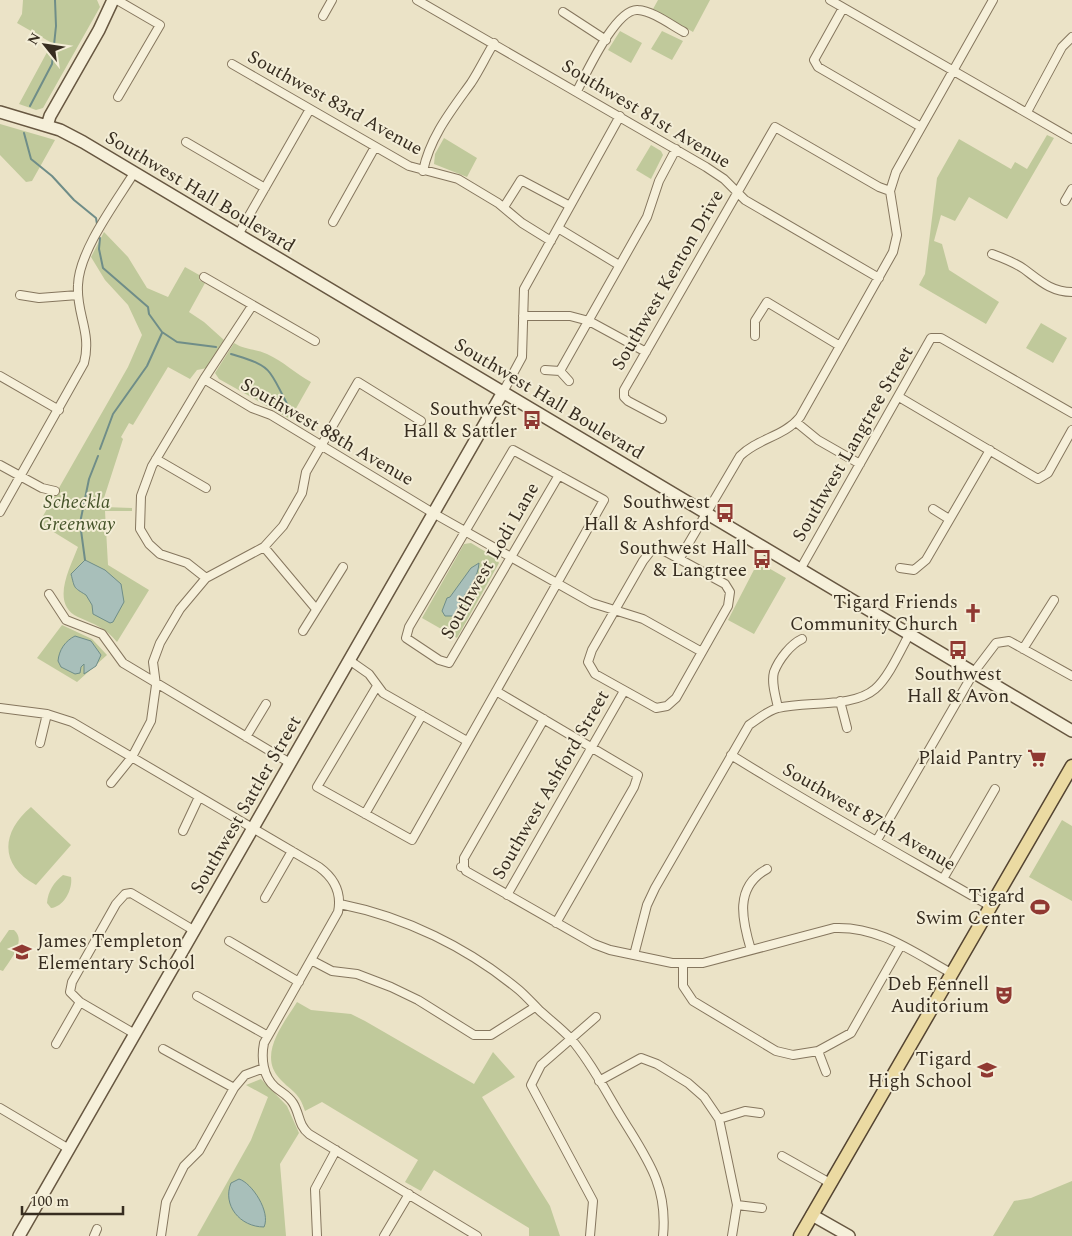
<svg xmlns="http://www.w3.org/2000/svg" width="1072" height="1236" font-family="Spectral,serif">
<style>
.green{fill:#c0c99b}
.water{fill:#a8bfba;stroke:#6f8d88}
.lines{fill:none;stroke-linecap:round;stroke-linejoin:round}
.stream{stroke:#6f8d88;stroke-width:2}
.street-casing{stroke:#85765e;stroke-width:10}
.secondary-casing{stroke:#675741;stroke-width:14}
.primary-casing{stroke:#544431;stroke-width:15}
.street{stroke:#f6f0da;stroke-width:8}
.secondary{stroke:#f6f0da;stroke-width:11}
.primary{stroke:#ebdaa2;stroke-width:12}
.labels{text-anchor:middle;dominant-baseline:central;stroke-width:4;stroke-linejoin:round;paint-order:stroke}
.street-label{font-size:19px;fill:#372d20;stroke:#f3edd6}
.poi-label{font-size:19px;fill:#372d20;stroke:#f3edd6;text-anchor:end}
.park-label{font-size:19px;font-style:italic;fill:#445228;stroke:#f3edd6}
</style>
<rect width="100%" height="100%" fill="#ebe3c7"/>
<!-- green -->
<path class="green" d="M23,0H97L100,7L43,108L36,110L19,104L52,43L17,23L22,14Z
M658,0H710L693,32L653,9Z
M620,31L642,43L631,63L608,50Z
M662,31L683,41L672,60L651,49Z
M0,124L55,140L32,181L26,182L0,155Z
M1047,135L1054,138L1007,219L969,197L955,221L941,215L934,241L942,244L949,270L999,302L986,324L919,285L925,274L937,178L959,139L1011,169L1015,162L1027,169Z
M444,138L477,158L467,177L434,164L435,154Z
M651,145L661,151L663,155L651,179L636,170Z
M104,232L128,257L147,288L168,297L185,267L201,276L199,280L205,283L189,312L204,322L224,340L207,368L197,370L190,379L168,367L133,425L129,423L121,437L123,439L104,498V507L132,508V511H105L108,565L149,590L117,642C106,628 94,624 78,617C50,604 70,568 78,547L39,523L128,367L142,335L128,305L105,280L91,257Z
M1041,323L1067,338L1053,363L1026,348Z
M234,343C245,350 256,349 267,354C283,361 296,374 311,382L290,419L219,379L215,373Z
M471,543L496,558L499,563L457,638L422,618L464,544Z
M758,562L786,578L754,634L728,620Z
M62,625L92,639L107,655L77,682L37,658Z
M31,807L71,845L36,885C0,866 0,833 31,807Z
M1062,820L1072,826V901L1029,877Z
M63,875L71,877C73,889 64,907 51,908L47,903C48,891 54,882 63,875Z
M9,930H14C27,941 10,960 3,971L0,970V943Z
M297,1002L311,1010L351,1014L365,1021L474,1084L493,1052L515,1077L482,1097L550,1206L560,1236H529V1228L434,1170L421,1191L405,1182L418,1160L322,1102L305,1111C299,1092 292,1092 280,1079C257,1055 284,1023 297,1002Z
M261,1079L287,1106L299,1133L280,1164L286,1236H197L251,1140L268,1097L246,1085Z
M1072,1181V1236H993L1014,1201L1031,1198Z"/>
<!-- water -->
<path class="water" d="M85,560L105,570L121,584L124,602L113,622L110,623L93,614L92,605L86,595C73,587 75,589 71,574Z
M479,563C478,577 470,586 463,598C460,604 460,610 454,616H445L442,611L447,598L450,597L471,568Z
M75,636L91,641L101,655L96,666L84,674V664L81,667L80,673L75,674L61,667L58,661C59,650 65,641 75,636Z
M239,1179C252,1183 271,1212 264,1227C240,1227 222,1205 231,1183Z"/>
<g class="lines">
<!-- stream -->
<path class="stream" d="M30,106L52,64L56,26L55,0
M24,133L31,159L52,176L74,200L96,218L97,224
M100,238L99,249L103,268L148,307L149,314L162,332L177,342L216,347
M231,354C243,358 262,362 270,373C281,388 286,406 297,421
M100,449L113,414L147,366L162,333
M85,560L80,523L89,479L98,456"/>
<!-- street casing -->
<g class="street-casing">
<path id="street" d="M117,0L160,25L118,97
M417,0L706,167L724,179L745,200L879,278
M830,0L1072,139
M843,8L814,60L818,67L921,127
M563,12L606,40
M323,16L332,0
M232,64L409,166L458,179L498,203L522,223L551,241
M577,91C587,72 616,8 638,10C653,11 671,25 684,32
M1027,112L1062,47L1072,37
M186,142L265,188
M423,171C430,137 451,111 471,83C479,71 486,56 494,43
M1065,201L1072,189
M504,207L521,180L570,206
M333,222L375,147
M558,228L619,265
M238,235L310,109
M992,254C1003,258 1014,262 1024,269C1039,280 1051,292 1072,292
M204,277L315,341
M20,295L39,298L78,295
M523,316H570L589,321L646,352
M755,336V321L767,302L840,346
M545,370L560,371L569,381
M560,371L647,217L659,181L676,149
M0,376L59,410
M204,379L252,408L271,415L433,513L592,603L643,619L702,652
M503,392L522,357L524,289L620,116
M899,397L1038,479L1048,473L1072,430
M662,419L628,401L624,397V390L775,127L879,187L890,191
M796,422L818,440L860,464
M156,459L206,488
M0,465L42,488L55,491
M933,509L949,519
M0,512L84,363C92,332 76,314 78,285C79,251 116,202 134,173
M264,547L316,609
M659,548L725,584L730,592L728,606L676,698L667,706L656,708L595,674L588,662L592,650L643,561L650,552Z
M680,558L740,456C758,438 784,437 800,417L893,252L897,235L890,191L896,172L993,0
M801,568L931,338H941L1072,413
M900,568L914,570L926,560L990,450
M206,578L187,563L160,554L149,544L140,529L141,496L152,466L204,379L252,306
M49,594L66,620L102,634L123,663L290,763
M303,631L343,567
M1023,649L1054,600
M349,660L369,674L383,693L467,741
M377,686L317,787L412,840L604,500L513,450L409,627L406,638L439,660L449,663L559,475
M496,691L638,775L634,787L556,923
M840,701L847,728
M0,708L47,714L72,722L319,867C334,878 342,893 338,912L264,1043C261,1058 263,1077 275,1087C282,1093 288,1095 293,1103C300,1114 298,1125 309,1134L477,1236
M778,708C776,697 771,683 774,672C779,659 791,644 802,639
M246,737L266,704
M40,743L47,714
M731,755C816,808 903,856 990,906
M111,783L132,757L151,721L156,685L153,662L160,643L180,609L206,578L264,547L283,526L302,493L306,472L358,382L421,421
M365,814L422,715
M183,831L199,797
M877,840L974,672L996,643L1009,641L1072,676
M461,867H464L466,871L594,944L610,950L672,963H703L834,928C879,926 913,952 951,973
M464,867V858L544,719
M943,879L995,789
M507,895L624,691
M265,898L292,851
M340,904C405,917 467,947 519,990C526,996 533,1004 540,1011C550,1020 562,1029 571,1039C591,1062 606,1092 622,1118C647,1159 668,1186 663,1236
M229,941L299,982
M751,950C742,920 734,887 767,869
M634,955L647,905L655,888L749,725C758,719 767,711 778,708C807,701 853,708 875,689C889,677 901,649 910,633
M311,960L332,971L357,974L391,987L418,1000L474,1035H491L535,1007
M683,964V986L693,1001L776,1051L793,1055L818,1051L851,1033L901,945
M197,996L268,1036
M135,1034L80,1002L70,992L72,982L116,904L125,894L131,893L195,931
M56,1044L80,1002
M163,1049L234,1088
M818,1051L826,1072
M599,1081L641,1058L657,1064L688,1083L704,1097L719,1119L737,1205L732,1236
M0,1108L69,1149
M719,1119L745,1111L760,1113
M782,1156L830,1183
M737,1205L762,1208
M94,1236L97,1229
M161,1236L166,1202L184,1166L199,1151L234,1088L245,1075L264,1068
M317,1236L315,1189L336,1150
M384,1236L409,1194
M590,1236L593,1201L531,1085L541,1065L596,1017"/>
</g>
<!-- secondary casing -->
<g class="secondary-casing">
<path id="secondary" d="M0,112L60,130L83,142L1072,731
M47,126L50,116L99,30L113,0
M812,1215L849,1236
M19,1236L503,392"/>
</g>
<!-- primary casing -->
<g class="primary-casing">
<path id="primary" d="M800,1236L1072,766"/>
</g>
<!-- street -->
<use href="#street" class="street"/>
<!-- secondary -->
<use href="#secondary" class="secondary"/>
<!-- primary -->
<use href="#primary" class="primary"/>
</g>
<!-- icons -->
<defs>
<g id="bus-bare" transform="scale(1.5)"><path d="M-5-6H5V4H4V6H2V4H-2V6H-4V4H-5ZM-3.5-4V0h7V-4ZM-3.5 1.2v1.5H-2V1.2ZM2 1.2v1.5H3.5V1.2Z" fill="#903932" stroke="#f3edd6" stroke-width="2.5" paint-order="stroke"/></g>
<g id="church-bare" transform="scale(1.5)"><path d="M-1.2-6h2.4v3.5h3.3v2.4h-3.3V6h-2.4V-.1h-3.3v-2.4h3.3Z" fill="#903932" stroke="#f3edd6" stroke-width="2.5" paint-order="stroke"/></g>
<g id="supermarket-bare" transform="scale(1.5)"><path d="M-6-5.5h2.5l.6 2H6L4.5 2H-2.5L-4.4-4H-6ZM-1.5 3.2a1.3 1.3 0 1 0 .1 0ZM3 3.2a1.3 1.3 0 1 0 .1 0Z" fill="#903932" stroke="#f3edd6" stroke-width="2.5" paint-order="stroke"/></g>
<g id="stadium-bare" transform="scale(1.5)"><path d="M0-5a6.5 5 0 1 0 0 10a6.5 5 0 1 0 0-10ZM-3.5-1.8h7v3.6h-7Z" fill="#903932" stroke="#f3edd6" stroke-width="2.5" paint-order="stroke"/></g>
<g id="school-bare" transform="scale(1.5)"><path d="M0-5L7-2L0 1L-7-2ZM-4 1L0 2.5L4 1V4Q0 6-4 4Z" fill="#903932" stroke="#f3edd6" stroke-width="2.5" paint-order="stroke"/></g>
<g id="theatre-bare" transform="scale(1.5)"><path d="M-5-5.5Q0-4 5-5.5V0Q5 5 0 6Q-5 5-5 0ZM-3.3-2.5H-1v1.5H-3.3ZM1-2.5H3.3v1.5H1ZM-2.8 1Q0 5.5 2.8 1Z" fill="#903932" stroke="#f3edd6" stroke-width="2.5" paint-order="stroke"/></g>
</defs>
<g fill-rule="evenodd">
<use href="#bus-bare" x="532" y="420"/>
<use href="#bus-bare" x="725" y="513"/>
<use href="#bus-bare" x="762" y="559"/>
<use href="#church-bare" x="973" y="613"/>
<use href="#bus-bare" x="958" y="650"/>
<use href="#supermarket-bare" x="1037" y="758"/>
<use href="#stadium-bare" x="1040" y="907"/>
<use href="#school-bare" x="22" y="952"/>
<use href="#theatre-bare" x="1004" y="995"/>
<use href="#school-bare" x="987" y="1070"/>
</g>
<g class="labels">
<!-- street labels -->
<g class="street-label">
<text transform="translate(335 103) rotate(29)">Southwest 83rd Avenue</text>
<text transform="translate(646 114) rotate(31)">Southwest 81st Avenue</text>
<text transform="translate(200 192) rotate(31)">Southwest Hall Boulevard</text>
<text transform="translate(668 280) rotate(-60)">Southwest Kenton Drive</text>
<text transform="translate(549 399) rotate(31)">Southwest Hall Boulevard</text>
<text transform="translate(327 432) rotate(30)">Southwest 88th Avenue</text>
<text transform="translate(853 444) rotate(-60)">Southwest Langtree Street</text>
<text transform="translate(490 561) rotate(-60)">Southwest Lodi Lane</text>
<text transform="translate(551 785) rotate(-60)">Southwest Ashford Street</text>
<text transform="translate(246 805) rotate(-60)">Southwest Sattler Street</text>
<text transform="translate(869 817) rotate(30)">Southwest 87th Avenue</text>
</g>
<!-- poi labels -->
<g class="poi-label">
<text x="517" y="409">Southwest<tspan x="517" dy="22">Hall &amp; Sattler</tspan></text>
<text x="710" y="502">Southwest<tspan x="710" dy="22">Hall &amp; Ashford</tspan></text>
<text x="747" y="548">Southwest Hall<tspan x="747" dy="22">&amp; Langtree</tspan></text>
<text x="958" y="602">Tigard Friends<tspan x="958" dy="22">Community Church</tspan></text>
<text x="958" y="674" text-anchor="middle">Southwest<tspan x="958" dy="22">Hall &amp; Avon</tspan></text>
<text x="1022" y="758">Plaid Pantry</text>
<text x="1025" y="896">Tigard<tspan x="1025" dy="22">Swim Center</tspan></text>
<text x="37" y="941" text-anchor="start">James Templeton<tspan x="37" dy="22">Elementary School</tspan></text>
<text x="989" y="984">Deb Fennell<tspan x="989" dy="22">Auditorium</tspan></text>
<text x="972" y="1059">Tigard<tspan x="972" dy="22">High School</tspan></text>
</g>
<!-- park labels -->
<g class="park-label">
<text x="77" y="502">Scheckla<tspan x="77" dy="22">Greenway</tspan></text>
</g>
</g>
<!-- north arrow -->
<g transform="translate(45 45) rotate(300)" stroke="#f3edd6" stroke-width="4" paint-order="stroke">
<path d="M0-4L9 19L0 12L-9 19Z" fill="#372d20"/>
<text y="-8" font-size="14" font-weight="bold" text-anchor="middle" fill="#372d20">N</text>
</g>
<!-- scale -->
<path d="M22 1206v8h101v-8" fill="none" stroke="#372d20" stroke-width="2.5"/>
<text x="30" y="1206" font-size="15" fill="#372d20" stroke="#f3edd6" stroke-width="4" paint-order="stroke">100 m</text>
</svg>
